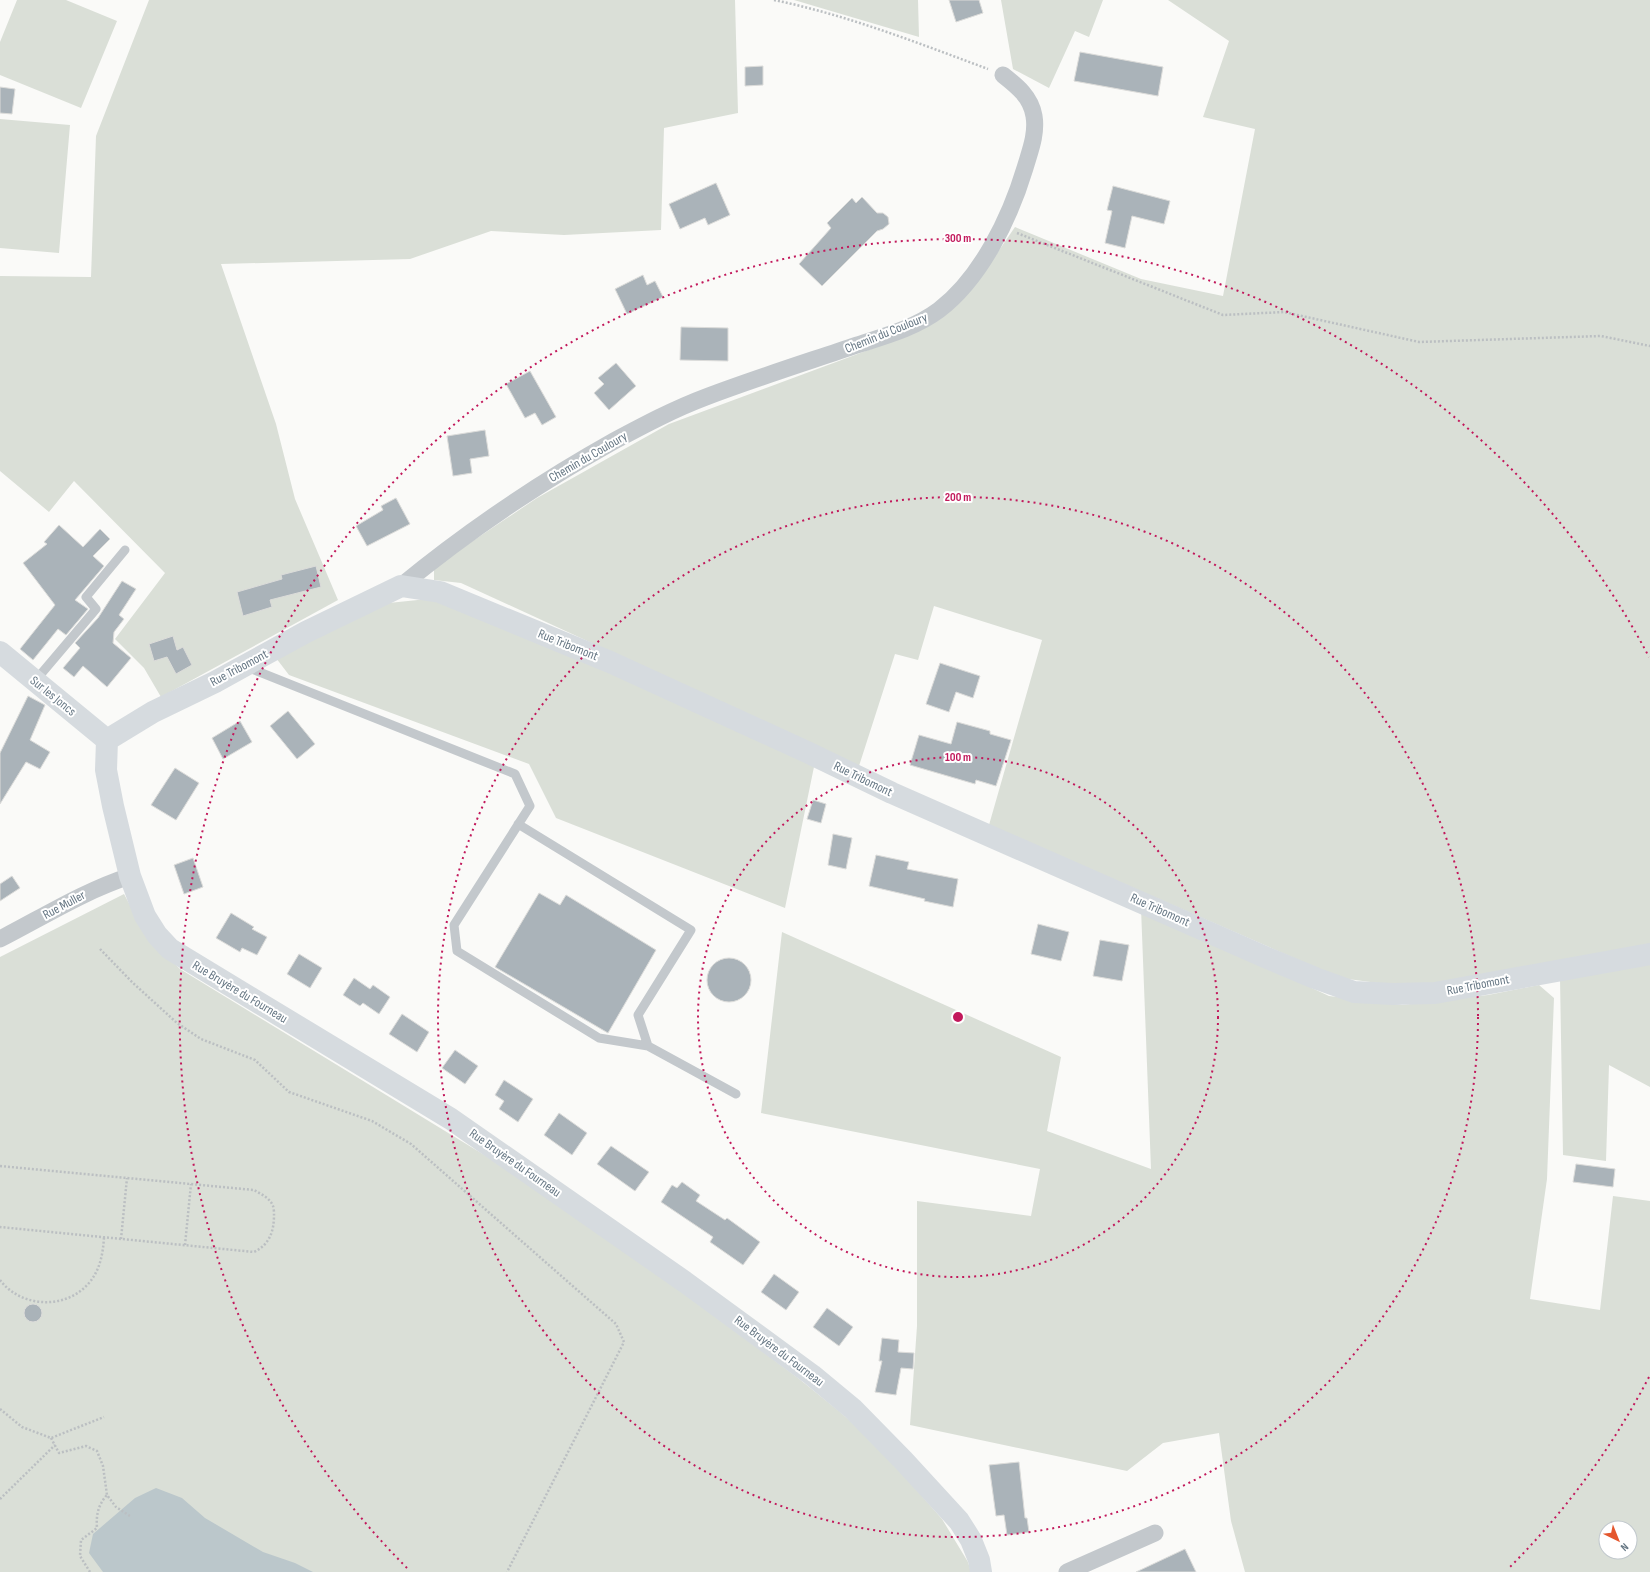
<svg xmlns="http://www.w3.org/2000/svg" width="1650" height="1572" font-family="'Sofia Sans Condensed',sans-serif">
<style>
.green{fill:#dadfd7;fill-rule:evenodd}
.water{fill:#bbc7cb}
.building{fill:#aab3b9;stroke:#dcdcda}
.lines{fill:none;stroke-linecap:round;stroke-linejoin:round}
.path{stroke:#bbbfc2;stroke-width:2.5;stroke-dasharray:2 2;stroke-linecap:butt}
.lane{stroke:#c3c8cc;stroke-width:9}
.street{stroke:#c3c8cc;stroke-width:17}
.secondary{stroke:#d6dbdf;stroke-width:22}
.ring{fill:none;stroke:#c2185b;stroke-width:2;stroke-dasharray:2 4}
.labels{text-anchor:middle;dominant-baseline:central;stroke-width:4;stroke-linejoin:round;paint-order:stroke}
.street-label{font-size:13px;fill:#657683;stroke:#fff}
.centre{fill:#c2185b;stroke:#fff;stroke-width:2}
.ring-label{font-size:12px;text-anchor:middle;font-weight:bold;fill:#c2185b;stroke:#fff;stroke-width:4;stroke-linejoin:round;paint-order:stroke}
</style>
<rect width="100%" height="100%" fill="#fafaf8"/>
<!-- green -->
<path class="green" d="M17,0H66L117,21L81,108L0,75V42Z
M149,0H735L738,113L664,128L661,230L564,235L491,231L410,259L221,264L276,424L295,499L338,600L161,697L144,668L115,639L165,573L74,481L49,512L0,471V276L91,277L96,136Z
M794,0H918L919,37Z
M1001,0H1103L1089,37L1075,31L1049,88L1013,69Z
M1168,0H1650V1087L1609,1065L1606,1161L1563,1155L1560,978L1424,989L1340,978L989,825L1042,640L934,606L918,660L895,654L859,766L461,583L434,580V567L537,498L669,424L890,342L989,265L1015,227L1141,279L1223,296L1255,129L1203,117L1229,41Z
M0,119L70,125L59,253L0,248Z
M437,598L815,762L785,908L556,818L529,764L289,675L276,658L379,604Z
M124,894L147,937L180,969L499,1164L675,1287L798,1378L840,1412L877,1445L942,1519L968,1562L971,1572H0V957Z
M1141,908L1329,996L1402,1005L1488,995L1539,985L1554,998L1547,1179L1530,1299L1600,1310L1613,1196L1650,1201V1572H1245L1231,1521L1219,1433L1163,1443L1127,1471L910,1425L917,1326V1201L1031,1216L1040,1169L761,1113L782,932L1061,1057L1047,1131L1151,1169ZM1606,1528H1630V1552H1606Z"/>
<!-- water -->
<path class="water" d="M156,1488L182,1498L205,1518L263,1552L295,1563L313,1572H103L89,1553L93,1534L135,1498Z"/>
<!-- building -->
<path class="building" d="M949,0H979L983,13L956,22Z
M1080,52L1163,67L1158,96L1074,81Z
M763,66V85L745,86V67Z
M0,87L15,89L12,114L0,113Z
M716,183L730,215L708,225L705,218L680,229L669,204Z
M1113,186L1170,201L1164,224L1132,216L1125,248L1105,243L1112,211L1107,210Z
M862,197L877,213H883L888,217L889,224L883,229L877,231L822,286L799,264L831,228L827,223L852,198L856,203Z
M643,275L647,285L655,281L663,297L627,314L615,289Z
M681,327L728,328V361L680,360Z
M616,363L636,386L609,410L594,393L604,384L598,378Z
M530,371L556,417L542,425L535,413L525,418L506,384Z
M485,430L489,456L470,459L472,473L453,476L447,436Z
M396,498L410,524L367,546L356,526L383,510L381,506Z
M59,525L83,547L100,529L110,539L93,556L104,566L75,600L88,609L66,635L58,629L33,660L20,649L55,605L23,563L47,544L44,542Z
M316,566L321,587L270,600L272,607L243,616L237,592L282,579L281,575Z
M122,581L136,589L119,615L124,619L114,632L113,643L131,658L107,687L83,666L74,677L63,668L80,648L75,643L98,618Z
M173,636L177,650L183,647L192,665L176,674L167,657L154,661L149,644Z
M940,663L980,676L973,698L956,692L949,712L926,704Z
M28,696L45,705L30,740L50,752L40,769L26,762L0,804V753Z
M288,711L315,744L297,759L270,726Z
M240,721L252,742L223,759L212,738Z
M957,722L990,731V734L1011,740L996,786L976,780L975,784L910,765L919,735L951,744Z
M175,768L199,783L176,820L151,805Z
M813,800L826,804L821,823L807,819Z
M833,834L852,838L846,869L828,865Z
M876,855L909,862L907,869L958,879L953,907L924,901L925,899L869,886Z
M193,858L203,887L184,894L174,865Z
M12,876L20,888L0,901V884Z
M539,893L560,905L566,895L656,950L608,1033L495,967Z
M231,913L254,927L252,929L267,937L257,955L242,948L240,952L216,938Z
M1038,924L1069,932L1061,961L1031,954Z
M1100,940L1129,945L1122,981L1093,976Z
M299,954L322,968L310,988L287,974Z
M707 980a22 22 0 1 1 44 0a22 22 0 1 1-44 0Z
M354,978L370,989L373,985L390,997L379,1014L363,1003L360,1006L343,995Z
M402,1014L429,1032L417,1052L389,1034Z
M455,1050L478,1066L465,1084L442,1068Z
M504,1080L533,1099L518,1122L499,1109L504,1101L495,1095Z
M559,1113L587,1133L572,1155L544,1135Z
M611,1146L649,1172L635,1191L597,1164Z
M1576,1164L1615,1169L1613,1187L1573,1182Z
M682,1182L700,1195L696,1201L725,1220L727,1218L760,1242L743,1265L710,1242L713,1237L661,1202L672,1185L677,1188Z
M774,1274L799,1292L786,1310L761,1292Z
M24 1313a9 9 0 1 1 18 0a9 9 0 1 1-18 0Z
M827,1308L853,1327L839,1346L813,1327Z
M882,1338L899,1340L898,1352L914,1353L913,1369L901,1368L896,1395L875,1392L882,1361H879Z
M1019,1462L1025,1518H1027L1029,1532L1007,1535L1004,1515L996,1516L989,1465Z
M1185,1549L1196,1572H1136Z"/>
<g class="lines">
<!-- path -->
<path class="path" d="M774,0C847,15 918,43 988,69
M1017,233L1223,315L1284,312L1419,342L1601,336L1650,346
M100,949L133,983L177,1023L201,1039L255,1060L289,1092L372,1121L411,1144L616,1324L624,1342L507,1572
M0,1166L254,1190C261,1194 270,1198 273,1206C274,1208 274,1213 274,1215C274,1232 269,1245 254,1252L0,1227
M121,1239L127,1178
M185,1245L191,1184
M0,1280C21,1308 66,1310 89,1283C100,1270 103,1254 104,1237
M0,1409L22,1427L51,1438L104,1417
M51,1438L59,1453L86,1446L97,1451L103,1466L107,1495L116,1507L130,1516
M0,1499L55,1445
M90,1572L80,1556L81,1540L97,1528C96,1515 98,1505 107,1495"/>
<!-- lane -->
<path class="lane" d="M247,667L515,774L530,806L454,925L457,951L599,1038L648,1046L736,1094
M35,681L96,609L86,597L125,550
M518,824L691,930L638,1015L648,1046"/>
<!-- street -->
<path class="street" d="M401,586C468,531 539,483 614,441C644,425 674,409 706,397C756,378 807,362 857,345C885,336 915,328 939,310C981,278 1010,218 1025,168C1030,151 1037,134 1034,116C1031,97 1017,86 1003,75
M0,939C43,917 84,891 130,876
M1067,1572L1155,1533"/>
<!-- secondary -->
<path class="secondary" d="M0,652L107,740
M107,740L153,712L215,682L306,632L401,586L440,592L610,662L807,752L892,793L1265,957L1315,978L1354,992L1393,994L1435,993L1650,954
M107,740L106,770L113,806L130,876L145,916L157,935L170,949L451,1119L685,1282L812,1375L853,1409L903,1460L959,1521L971,1540L979,1560L981,1572"/>
</g>
<!-- distance rings -->
<g class="ring">
<circle cx="958" cy="1017" r="260"/>
<circle cx="958" cy="1017" r="520"/>
<path d="M1649 1377A779 779 0 0 1 1509 1568M407 1568A779 779 0 1 1 1649 657"/>
</g>
<g class="labels">
<!-- street labels -->
<g class="street-label">
<text transform="translate(886 333) rotate(-22)">Chemin du Couloury</text>
<text transform="translate(588 457) rotate(-30)">Chemin du Couloury</text>
<text transform="translate(568 645) rotate(22)">Rue Tribomont</text>
<text transform="translate(239 668) rotate(-28)">Rue Tribomont</text>
<text transform="translate(53 696) rotate(39)">Sur les Joncs</text>
<text transform="translate(863 779) rotate(26)">Rue Tribomont</text>
<text transform="translate(64 905) rotate(-28)">Rue Muller</text>
<text transform="translate(1160 910) rotate(24)">Rue Tribomont</text>
<text transform="translate(1478 985) rotate(-11)">Rue Tribomont</text>
<text transform="translate(240 992) rotate(31)">Rue Bruyère du Fourneau</text>
<text transform="translate(515 1163) rotate(35)">Rue Bruyère du Fourneau</text>
<text transform="translate(779 1351) rotate(37)">Rue Bruyère du Fourneau</text>
</g>
</g>
<circle cx="958" cy="1017" r="6" class="centre"/>
<g class="ring-label">
<text x="958" y="242">300 m</text>
<text x="958" y="501">200 m</text>
<text x="958" y="761">100 m</text>
</g>
<!-- north arrow -->
<g transform="translate(1618 1540) rotate(137)"><circle r="19" fill="#ffffff" stroke="#c1c8cd"/>
<path d="M0-3L7 15L0 10L-7 15Z" fill="#e4572e"/>
<text y="-6" font-size="11" font-weight="bold" text-anchor="middle" fill="#657683">N</text>
</g>
</svg>
